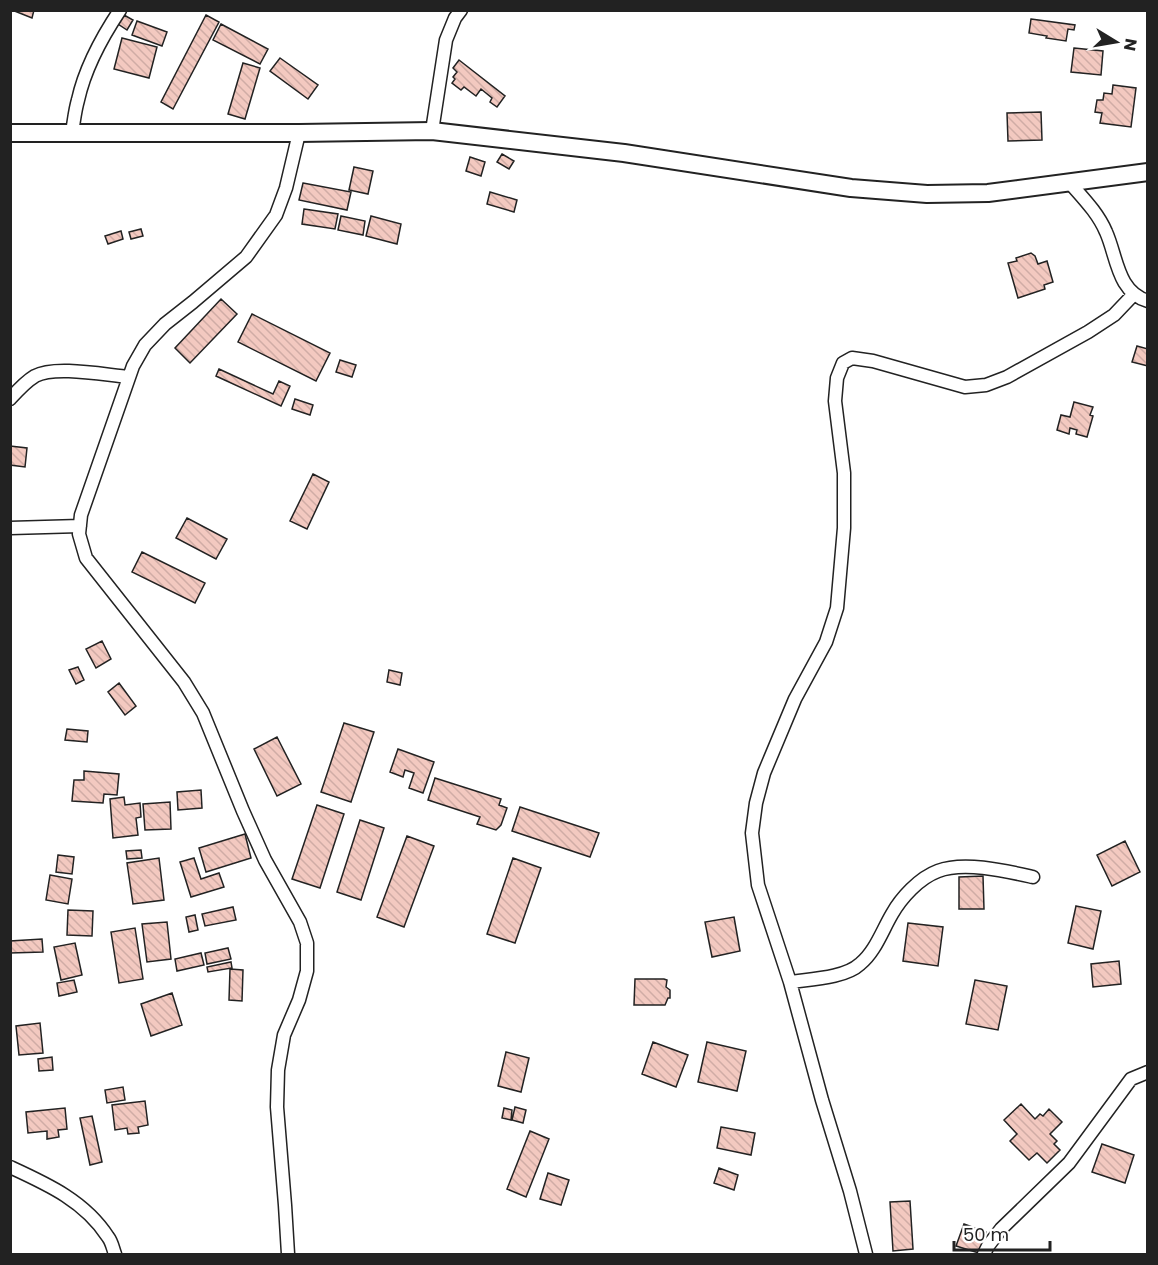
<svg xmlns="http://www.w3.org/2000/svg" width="1158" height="1265" font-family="Poppins,sans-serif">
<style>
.building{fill:url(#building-back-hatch);stroke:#222;stroke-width:1.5}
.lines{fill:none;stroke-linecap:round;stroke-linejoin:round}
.minor-casing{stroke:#222;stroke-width:15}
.secondary-casing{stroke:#222;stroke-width:20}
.minor{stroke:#fff;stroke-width:12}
.secondary{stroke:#fff;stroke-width:16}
</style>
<defs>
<pattern id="building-back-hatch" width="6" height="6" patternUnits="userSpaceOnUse" patternTransform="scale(1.5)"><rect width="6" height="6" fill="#f3c9c0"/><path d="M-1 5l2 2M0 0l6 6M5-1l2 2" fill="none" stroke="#d0aca5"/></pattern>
</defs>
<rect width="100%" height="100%" fill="#fff"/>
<!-- building -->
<path class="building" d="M12,10H34L32,18Z
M124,15L133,20L127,30L118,24Z
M206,15L219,22L173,109L161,102Z
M1031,19L1075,25L1074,30L1068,29L1066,41L1046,38L1047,36L1029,33Z
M137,21L167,32L162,46L132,35Z
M221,24L268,49L260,64L213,40Z
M122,38L157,47L149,78L114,69Z
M1074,48L1103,51L1101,75L1071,72Z
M280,58L318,85L308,99L270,71Z
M459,60L505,96L497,107L490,102L492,98L481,89L476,96L464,87L461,90L452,83L455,79L453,77L457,72L453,68Z
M243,63L260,68L245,119L228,114Z
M1113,85L1136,88L1131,127L1100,123L1102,113L1095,112L1097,100H1103L1104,93L1112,94Z
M1041,112L1042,140L1008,141L1007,113Z
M502,154L514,161L509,169L497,162Z
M470,157L485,162L481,176L466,171Z
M354,167L373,171L368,194L349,190Z
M303,183L351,192L347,210L299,200Z
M490,192L517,200L514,212L487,204Z
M304,209L338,214L335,229L302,224Z
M341,216L365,221L363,235L338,230Z
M371,216L401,224L397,244L366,236Z
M141,229L143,236L131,239L129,232Z
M121,231L123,239L108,244L105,236Z
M1031,253L1035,256L1038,264L1047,261L1053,282L1044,285L1045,289L1018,298L1008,263L1017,261L1016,258Z
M221,299L237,314L190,363L175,348Z
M252,314L330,353L316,381L238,342Z
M1137,346L1148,349V366L1132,362Z
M340,360L356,365L352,377L336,372Z
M219,369L273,394L279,381L290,386L281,406L216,376Z
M295,399L313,405L310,415L292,409Z
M1074,402L1093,407L1090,415L1093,416L1087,437L1076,434L1077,430L1070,428L1069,434L1057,430L1061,415L1070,417Z
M10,446L27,448L25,467L10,465Z
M313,474L329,482L307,529L290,521Z
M187,518L227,539L216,559L176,538Z
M142,552L205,583L195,603L132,572Z
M102,641L111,659L96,668L86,649Z
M78,667L84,680L76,684L69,670Z
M389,670L402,673L400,685L387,682Z
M119,683L136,706L125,715L108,692Z
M344,723L374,732L351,802L321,792Z
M67,729L88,731L87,742L65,740Z
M277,737L301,784L277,796L254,749Z
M398,749L434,762L423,793L409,788L414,773L405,770L403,777L390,772Z
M84,771L119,774L117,795L104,794L103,803L72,801L74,780H84Z
M435,778L501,799L499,805L507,808L501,825L496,830L477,824L480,817L428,800Z
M201,790L202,808L178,810L177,792Z
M124,797L125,805L140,803L141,817L136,818L138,835L113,838L110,799Z
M170,802L171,829L145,830L143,804Z
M317,805L344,814L320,888L292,879Z
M520,807L599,833L590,857L512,831Z
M360,820L384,828L361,900L337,892Z
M245,834L251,858L206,872L199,848Z
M407,836L434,846L404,927L377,917Z
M1125,841L1140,872L1112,886L1097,855Z
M141,850L142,858L127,859L126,851Z
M58,855L74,857L72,874L56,872Z
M159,858L164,900L133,904L127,863Z
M194,858L201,879L219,873L224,887L191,897L180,862Z
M513,858L541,868L515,943L487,934Z
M50,875L72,879L68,904L46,900Z
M983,876L984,909H959V877Z
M1076,906L1101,911L1093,949L1068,943Z
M233,907L236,920L205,926L202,914Z
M68,910L93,911L92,936L67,935Z
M195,915L198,930L189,932L186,917Z
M734,917L740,951L712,957L705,922Z
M167,922L171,959L147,962L142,924Z
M908,923L943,927L938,966L903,961Z
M135,928L143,979L119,983L111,932Z
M42,939L43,952L10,953V941Z
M75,943L82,975L61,980L54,947Z
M228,948L231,959L207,964L205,953Z
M201,953L204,965L177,971L175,959Z
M1119,961L1121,984L1093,987L1091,964Z
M231,962L232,968L208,972L207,967Z
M230,969L243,970L242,1001L229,1000Z
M635,979H664L667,980L666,987L670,990V998H668L665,1005H634Z
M74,980L77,992L59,996L57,983Z
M975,980L1007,986L998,1030L966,1024Z
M172,993L182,1025L151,1036L141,1004Z
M40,1023L43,1053L19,1055L16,1026Z
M653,1042L688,1055L676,1087L642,1074Z
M707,1042L746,1051L737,1091L698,1082Z
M506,1052L529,1058L521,1092L498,1086Z
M52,1057L53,1070L39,1071L38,1059Z
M123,1087L125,1100L107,1103L105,1090Z
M145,1101L148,1125L138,1127L139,1133L128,1134L127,1128L115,1130L112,1105Z
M1021,1104L1035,1119L1040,1114L1043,1116L1049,1109L1062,1122L1050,1134L1057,1141L1054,1144L1060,1150L1047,1163L1037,1153L1029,1160L1010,1141L1017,1134L1004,1120Z
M515,1107L526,1110L523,1123L512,1120Z
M65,1108L67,1129L58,1130L59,1137L47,1139V1131L28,1133L26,1112Z
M504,1108L512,1110L511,1120L502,1118Z
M92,1116L102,1162L90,1165L80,1118Z
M721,1127L755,1133L751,1155L717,1148Z
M530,1131L549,1139L526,1197L507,1189Z
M1102,1144L1134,1155L1125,1183L1092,1172Z
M719,1168L738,1175L734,1190L714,1183Z
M548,1173L569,1180L561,1205L540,1199Z
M910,1201L913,1249L893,1251L890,1202Z
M964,1224L986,1232L979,1253L956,1246Z"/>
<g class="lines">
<!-- minor casing -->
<g class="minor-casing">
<path id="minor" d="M432,131L446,40L455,18L461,10
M72,132C74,121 75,110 78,100C85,68 102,37 120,10
M1070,183C1083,198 1098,213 1106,232C1117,256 1117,292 1148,301
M10,399C18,390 25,382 35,376C55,365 105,375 129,377
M10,528L80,526
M790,982C811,979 845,978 860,964C875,952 882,931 892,914C901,898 919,878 938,871C964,861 1006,871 1033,877
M10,1167C47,1184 85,1201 108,1237C112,1242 113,1249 115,1254
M288,1254L285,1205L277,1107L278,1070L284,1035L299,1000L307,971V943L300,922L265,860L243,811L203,713L184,682L86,558L79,534L81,515L133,366L145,345L165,324L193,302L246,257L276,215L286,188L299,133
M866,1254L850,1191L822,1100L790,982L758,885L752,833L756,803L764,773L795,699L826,642L837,608L844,528V473L835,401L837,378L843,363L852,358L873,361L965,387L986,385L1007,377L1088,332L1114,315L1134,294
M984,1254L988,1246L1001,1229L1069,1163L1131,1079L1148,1072"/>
</g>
<!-- secondary casing -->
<g class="secondary-casing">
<path id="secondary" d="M10,133H299L432,131L624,153L851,188L927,194L988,193L1148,172"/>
</g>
<!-- minor -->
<use href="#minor" class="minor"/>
<!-- secondary -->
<use href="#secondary" class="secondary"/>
</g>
<!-- border -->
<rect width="1158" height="1265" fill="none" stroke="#222222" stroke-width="24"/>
<!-- north arrow -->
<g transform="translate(1116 42) rotate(101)" stroke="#ffffff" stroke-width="4.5" paint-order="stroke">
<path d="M0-4.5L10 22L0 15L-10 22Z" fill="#222222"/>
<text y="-9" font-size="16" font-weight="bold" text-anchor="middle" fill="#222222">N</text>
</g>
<!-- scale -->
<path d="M954 1241v9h96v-9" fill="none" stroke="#222222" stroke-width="3"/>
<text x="963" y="1241" font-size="18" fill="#222222" stroke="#ffffff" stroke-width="4.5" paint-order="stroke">50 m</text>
</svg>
